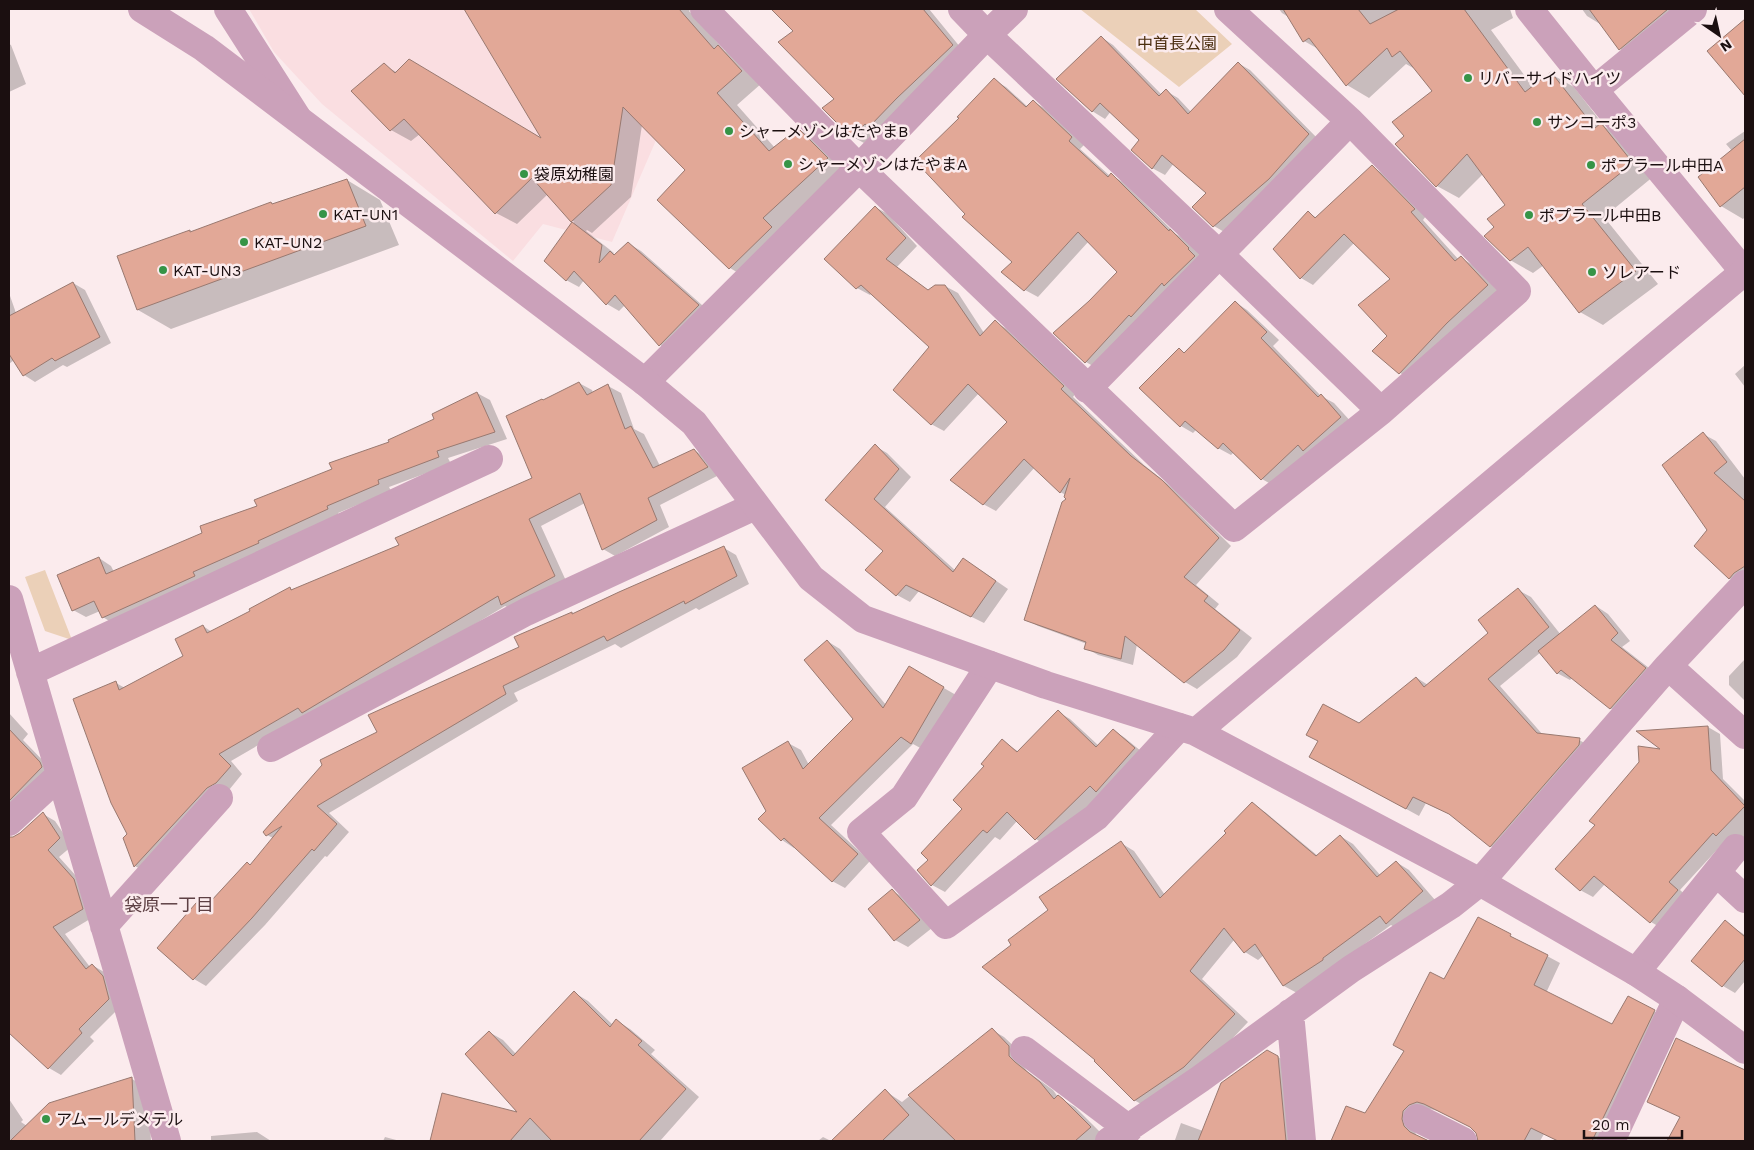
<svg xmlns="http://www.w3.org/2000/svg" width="1754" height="1150" font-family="'Work Sans','Noto Sans JP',sans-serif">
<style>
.built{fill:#fadee1}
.green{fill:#ebd0b8}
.shadow{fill:#0003}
.building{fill:#e2a897;stroke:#997970}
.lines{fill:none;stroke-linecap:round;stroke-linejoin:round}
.minor{stroke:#cba1ba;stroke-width:28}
.tertiary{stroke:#cba1ba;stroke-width:28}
.poi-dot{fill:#369447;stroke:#fbebed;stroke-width:2}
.labels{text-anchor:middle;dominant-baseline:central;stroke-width:5;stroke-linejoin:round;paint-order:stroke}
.park-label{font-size:16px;fill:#4b2e0f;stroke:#fbebed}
.poi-label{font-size:16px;fill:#1b0f10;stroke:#fbebed;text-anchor:start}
.neighbourhood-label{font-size:18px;fill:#5e4044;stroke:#fbebed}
</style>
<rect width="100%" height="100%" fill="#fbebed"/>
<!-- built -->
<path class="built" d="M249,9H552L663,124L612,242L543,224L513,261L322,104L274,52Z"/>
<!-- green -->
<path class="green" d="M1080,9H1195L1232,44L1179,87Z
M45,570L72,640L45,631L25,577Z"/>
<!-- shadow -->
<path class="shadow" d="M466,9H691L689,11L725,51L738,59L762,83L737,105L775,148L798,129L819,141L847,171L750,280L730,268L686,170L642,125L631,197L592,233L587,230L586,231L614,253L613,257L628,243L641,251L711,313L672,352L660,345L625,305L619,311L607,304L584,280L579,287L566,280L545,261L574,222L548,194L517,224L496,213L420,134L411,141L391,130L384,65L398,73L544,141Z
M773,9H929L965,53L864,143L851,136L835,99L794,31Z
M1279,9H1510L1513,18L1491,30L1533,87L1551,74L1574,87L1605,127L1624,138L1654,176L1604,217L1658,284L1603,325L1580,312L1544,265L1533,273L1510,260L1496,227L1507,205L1483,174L1459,198L1437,186L1406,136L1434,91L1415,69L1406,64L1369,98L1347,85L1320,50L1304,41L1290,18L1282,13Z
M1582,9H1674L1632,56L1620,49L1601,23L1600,24L1587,16Z
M1745,21V94L1709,52Z
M1101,37L1113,45L1162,95L1166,91L1178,98L1192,113L1238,63L1250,70L1321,142L1226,233L1214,226L1208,193L1174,163L1165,175L1152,168L1141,140L1111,111L1105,119L1092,111Z
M9,44L11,45L26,84L9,92Z
M994,80L1006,87L1028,107L1034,102L1046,109L1084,145L1080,149L1110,176L1111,175L1123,182L1176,234L1183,238L1201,255L1098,369L1086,362L1055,333L1090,301L1118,272L1089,241L1038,297L1025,290L1003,272L1014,262L967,214L961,118Z
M1745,131V217L1743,219L1721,206L1700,177L1732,151L1726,144Z
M1372,167L1384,174L1426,216L1423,220L1459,260L1461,258L1473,265L1499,292L1412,379L1400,373L1389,336L1392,279L1355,242L1313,285L1301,278L1309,213L1317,218Z
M347,180L380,200L399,245L171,329L138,310L191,233L271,203L273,204Z
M875,207L888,214L917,246L897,267L929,291L945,286L958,293L984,333L995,322L1007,329L1075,394L1073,397L1144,465L1174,489L1231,546L1196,585L1219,604L1215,609L1252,638L1237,657L1197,689L1185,682L1137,644L1133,665L1098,655L1086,648L1087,644L1038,626L1025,619L1067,499L1066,495L1060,492L1035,467L996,511L983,504L1009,421L979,393L944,431L931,424L930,347L872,293L870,295L857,288Z
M73,283L85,290L111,343L67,367L63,365L35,382L24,375L14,360L9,364V293L16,313Z
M1235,302L1247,310L1279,340L1273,346L1321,396L1334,403L1353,424L1274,486L1262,479L1234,452L1231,455L1218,448L1197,429L1193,433L1181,426L1179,350L1185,353Z
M1745,365V387L1735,374Z
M579,383L592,390L593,393L608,386L621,393L634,429L644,434L660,466L694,450L707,458L719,475L660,505L669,527L615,556L603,549L585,503L541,526L567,583L515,611L505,606L315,720L308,716L231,761L242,774L229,790L147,873L135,866L128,835L116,683L125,688L185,656L203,626L212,632L251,612L290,588L293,590L400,545L534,478L544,401Z
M477,393L490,400L507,439L448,458L451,464L389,487L391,491L338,513L340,516L115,625L103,617L100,611L86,617L73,610L99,558L111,566L114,572L204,534L436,420Z
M1703,434L1716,441L1745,479V581L1742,585L1729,578L1709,530Z
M875,446L887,453L911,477L885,507L956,571L976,567L1008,589L984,623L919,591L910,602L897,595L885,551L827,500Z
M724,548L736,555L749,584L699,610L696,608L621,648L615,644L514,693L518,701L329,813L349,832L327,857L325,856L265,925L206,986L194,979L204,896L212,901L250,866L273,838L267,835L379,732L520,648L571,614L573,615Z
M1518,590L1531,597L1561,635L1596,606L1608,614L1630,641L1622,647L1658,675L1623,716L1610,708L1572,678L1570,680L1557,673L1541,652L1500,686L1543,735L1579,740L1592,747L1503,853L1490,846L1453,816L1426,803L1419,816L1324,764L1360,725L1417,678L1428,685L1490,633Z
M827,641L840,649L886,705L909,668L956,695L924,750L913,744L831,825L870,861L845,888L832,881L795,847L794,848L782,840L760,819L768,811L788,743L801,750L809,765L854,719Z
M1745,659V701L1729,685V676Z
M1058,712L1070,719L1099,746L1113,730L1125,738L1147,756L1048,847L1036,839L1017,821L1000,840L995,837L945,892L932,885L930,860L964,809L986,766L1002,741L1019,752Z
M9,713L28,734L23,740L52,770L9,820Z
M1708,727L1720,734L1723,779L1745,801V840H1726L1680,890L1689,898L1663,929L1651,922L1605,884L1593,897L1580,890L1664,751Z
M1252,804L1265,812L1318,856L1340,836L1353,844L1381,876L1396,862L1409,870L1435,900L1400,931L1391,925L1297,993L1284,986L1264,955L1258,960L1245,952L1234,940L1202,979L1248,1022L1199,1074L1148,1108L1134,1100L1013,945L1121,843L1134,851L1165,895L1228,833Z
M43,814L55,821L72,846L59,857L86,887L95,916L65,934L90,967L92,965L104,972L121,1006L90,1037L94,1041L61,1075L49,1068L22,1035L9,1022V838H13L20,835Z
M892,891L905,898L932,928L908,947L895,940Z
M1479,919L1560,963L1546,993L1613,1026L1629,997L1666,1018L1608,1141H1558L1544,1134L1540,1141H1480L1477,1132L1473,1128L1438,1111L1430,1109L1421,1112L1414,1126L1416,1135L1426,1141H1333L1347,1107L1365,1115L1406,1051Z
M1725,922L1745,935V981L1735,993L1723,986Z
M575,993L588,1001L613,1025L617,1021L630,1029L655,1050L651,1054L699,1097L660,1141H431L443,1095L521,1114L489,1032L503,1040L516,1054Z
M992,1030L1004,1037L1022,1054V1064L1027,1071L1053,1090L1058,1097L1075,1107L1103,1135L1096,1141H833L885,1091L902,1102Z
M1267,1051L1291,1064L1298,1141L1175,1140L1181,1123L1203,1131Z
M1713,1067L1745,1083V1141H1669L1681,1117Z
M132,1079L148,1088L151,1141H94L93,1138L89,1141H9V1099L23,1120L21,1122L27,1126Z
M257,1132L271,1141H211V1136Z
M385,1137L400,1141H383Z
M823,1137L831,1141H818Z"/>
<!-- building -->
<path class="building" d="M464,9H679L714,49L718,45L742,71L717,93L769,151L798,128L828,158L763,218L772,227L729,269L657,200L685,170L623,107L611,185L571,222L532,178L495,214L404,119L390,131L351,91L384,63L395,73L409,59L541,138Z
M771,9H923L953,45L897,98L869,127L865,124L851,137L822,108L834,99L778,42L793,31Z
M1283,9H1358L1370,24L1399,9H1464L1525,92L1551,72L1595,128L1601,123L1633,163L1582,204L1636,271L1579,313L1528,247L1510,261L1484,236L1494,227L1487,219L1505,205L1467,154L1436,187L1395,144L1404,136L1392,122L1432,91L1400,51L1392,57L1387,48L1346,86L1309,38L1303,42Z
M1589,9H1668L1619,50Z
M1745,19V96L1707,51Z
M1101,36L1159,96L1166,89L1188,114L1238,62L1309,134L1269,179L1213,227L1192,207L1206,193L1162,155L1152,169L1131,150L1139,140L1100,103L1092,112L1056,79Z
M994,78L1026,107L1033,100L1072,137L1069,141L1108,177L1111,173L1169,231L1170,229L1189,248L1188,249L1195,256L1164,286L1162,283L1131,317L1129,315L1085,363L1053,333L1089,301L1117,272L1078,232L1024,291L1001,272L1012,262L962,217L965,214L915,161L959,118L957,117Z
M1745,139V187L1720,207L1698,177Z
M1372,165L1415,209L1411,212L1455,261L1461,256L1488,285L1447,323L1399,374L1372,351L1387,336L1358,305L1390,279L1344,234L1300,279L1273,249L1308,211L1315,218Z
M347,179L366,226L137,310L117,256L190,230V232L271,202L272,204Z
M875,206L906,238L886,259L928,290L935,285H945L980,336L995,320L1064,386L1061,389L1131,456L1162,480L1219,538L1184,577L1208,596L1204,601L1240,630L1224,650L1184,683L1125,636L1121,659L1084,649L1086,642L1024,620L1062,502L1066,499L1064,497L1070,478L1060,493L1024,459L983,505L950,480L1007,422L968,384L931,425L893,390L929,347L861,285L856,289L824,259Z
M572,222L602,245L599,263L610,251L614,255L628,242L699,305L659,346L615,295L606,305L574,271L566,281L544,261Z
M73,282L100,337L55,361L52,358L23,376L9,354V316Z
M1235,301L1267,332L1261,338L1318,397L1321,394L1341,417L1303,451L1298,445L1261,480L1223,443L1218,449L1185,421L1180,427L1139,388L1179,348L1184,353Z
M579,382L587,395L608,384L625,429L631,426L653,468L694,449L708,467L648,498L657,520L602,550L580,493L529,519L555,576L501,605L498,596L302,713L298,708L219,754L231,766L216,783L207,788L134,867L123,838L127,834L111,803L73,699L116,681L119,690L183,656L175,639L203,625L207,633L250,611L249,609L290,587L291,590L399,545L395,538L532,478L506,416L542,399L543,400Z
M477,392L495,432L437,451L439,457L378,480L379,484L327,506L328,509L258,541L259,543L193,572L195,576L102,618L94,601L72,611L57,575L99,557L106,574L202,533L200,526L257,506L254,500L332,469L329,463L389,442L388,440L434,419L432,414Z
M1703,432L1727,462L1714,473L1745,501V566L1734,573L1729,579L1694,546L1707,530L1662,465Z
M875,444L899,469L874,499L953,572L963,558L996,581L971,617L906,585L896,596L865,570L883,551L825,500Z
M724,546L737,576L685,604L684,601L607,641L604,636L503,686L506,694L317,806L337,824L314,851L312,849L283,882L252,918L193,980L157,948L203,895L211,901L247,862L250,865L282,826L266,836L263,832L322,765L320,760L377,732L368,715L519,647L514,637L572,612V614L619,592Z
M1518,588L1549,627L1488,679L1537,733L1580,738L1579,745L1490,847L1449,814L1413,797L1406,809L1309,757L1318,741L1306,735L1323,704L1359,723L1416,677L1424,687L1488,633L1478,620Z
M1595,605L1618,633L1611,640L1646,668L1610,709L1561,670L1557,674L1538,651Z
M827,640L883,708L909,666L944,687L911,744L901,737L819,818L858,854L832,882L784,838L781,841L758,819L766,811L742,768L788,741L803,769L853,719L804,660Z
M1058,710L1096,747L1113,729L1135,748L1096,792L1090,786L1035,840L1007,812L987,833L983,830L931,886L917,870L928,860L921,853L962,809L953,800L984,766L981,764L1002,739L1017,752Z
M1708,726L1711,770L1745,806L1716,836L1713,833L1669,882L1678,890L1650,923L1594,876L1580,891L1555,869L1595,825L1589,821L1639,762L1638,746L1660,749L1636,731Z
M9,729L40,762L42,767L9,801Z
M1252,802L1316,856L1340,835L1377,877L1396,861L1423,891L1386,924L1380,916L1323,958V960L1283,986L1255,944L1244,953L1224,928L1190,971L1235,1014L1184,1067L1134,1101L1094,1061L1095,1060L982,967L1011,945L1008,940L1048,910L1039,897L1121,841L1160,898L1226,833L1224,831Z
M43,812L60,838L48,850L74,879L83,909L53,927L86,969L92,964L103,976L109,999L79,1029L82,1033L48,1069L9,1033V837H13L20,833Z
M892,889L920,920L894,941L868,909Z
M1478,917L1511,934L1510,936L1548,955L1534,985L1612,1024L1628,996L1655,1010L1592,1141H1558L1531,1128L1524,1141H1478L1476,1133L1470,1127L1424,1104L1417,1102L1409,1105L1403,1111L1402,1119L1404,1126L1410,1132L1429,1141H1331L1346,1106L1365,1113L1404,1051L1393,1045L1430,972L1444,979Z
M1725,920L1745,937V959L1722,987L1691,961Z
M574,991L610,1027L616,1019L642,1041L638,1045L686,1089L639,1141H552L530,1118L510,1141H430L442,1093L517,1112L465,1054L489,1031L513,1056Z
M992,1028L1009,1046V1056L1015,1062L1040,1082L1054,1099L1058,1095L1063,1099L1091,1127L1075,1141H956L908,1095Z
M1676,1038L1745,1070V1141H1667L1680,1117L1647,1102Z
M1267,1050L1278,1056L1286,1141H1198L1221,1083Z
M132,1077L135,1141H10L49,1103Z
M885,1089L909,1115L882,1141H831Z"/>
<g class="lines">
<!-- minor -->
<path class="minor" d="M228,9L297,117
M704,9L859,168L1234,528L1381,411L1517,291L1350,121
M962,9L987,35L1219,254L1381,411
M1529,9L1594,90L1745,273
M1594,90L1693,9
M645,382L859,168L987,35L1014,9
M1087,389L1350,121L1228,9
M9,599L167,1141
M990,665L904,797L861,832L946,925L1096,817L1179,727
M1668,666L1745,735
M30,672L489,459
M271,748L526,612L755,506
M9,822L60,775
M1717,873L1745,899
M104,926L219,798
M1636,972L1736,848
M1290,1013L1302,1141
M1024,1050L1129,1129
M1417,1118L1463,1141
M1109,1141L1200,1079L1351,969L1451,905L1480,882L1668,666L1745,584
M1611,1141L1677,999"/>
<!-- tertiary -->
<path class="tertiary" d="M142,9L204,48L645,382L694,423L811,578L863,619L1046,685L1196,732L1480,882L1636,972L1677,999L1745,1050
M1196,732L1745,271"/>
</g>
<!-- markers -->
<g class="poi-dot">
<circle cx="1468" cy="78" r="5"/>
<circle cx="1537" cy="122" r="5"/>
<circle cx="729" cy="131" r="5"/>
<circle cx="788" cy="164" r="5"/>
<circle cx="1591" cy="165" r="5"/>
<circle cx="524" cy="174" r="5"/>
<circle cx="323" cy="214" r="5"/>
<circle cx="1529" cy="215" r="5"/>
<circle cx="244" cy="242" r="5"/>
<circle cx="163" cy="270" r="5"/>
<circle cx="1592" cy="272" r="5"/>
<circle cx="46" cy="1119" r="5"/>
</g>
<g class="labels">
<!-- park labels -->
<g class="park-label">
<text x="1177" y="43">中首長公園</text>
</g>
<!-- poi labels -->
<g class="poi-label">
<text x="1478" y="78">リバーサイドハイツ</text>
<text x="1547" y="122">サンコーポ3</text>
<text x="739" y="131">シャーメゾンはたやまB</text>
<text x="798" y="164">シャーメゾンはたやまA</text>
<text x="1601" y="165">ポプラール中田A</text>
<text x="534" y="174">袋原幼稚園</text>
<text x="333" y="214">KAT-UN1</text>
<text x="1539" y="215">ポプラール中田B</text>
<text x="254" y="242">KAT-UN2</text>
<text x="173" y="270">KAT-UN3</text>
<text x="1602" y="272">ソレアード</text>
<text x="56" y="1119">アムールデメテル</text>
</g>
<!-- neighbourhood labels -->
<g class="neighbourhood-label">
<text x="169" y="904">袋原一丁目</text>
</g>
</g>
<!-- border -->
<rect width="1754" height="1150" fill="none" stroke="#1b0f10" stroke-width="20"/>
<!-- north arrow -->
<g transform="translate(1719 35) rotate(146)" stroke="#fbebed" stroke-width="4" paint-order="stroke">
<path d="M0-4L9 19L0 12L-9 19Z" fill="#1b0f10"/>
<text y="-8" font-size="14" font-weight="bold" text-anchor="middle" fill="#1b0f10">N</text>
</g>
<!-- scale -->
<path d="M1584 1130v8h98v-8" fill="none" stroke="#1b0f10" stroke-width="2.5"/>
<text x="1592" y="1130" font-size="15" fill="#1b0f10" stroke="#fbebed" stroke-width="4" paint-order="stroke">20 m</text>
</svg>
